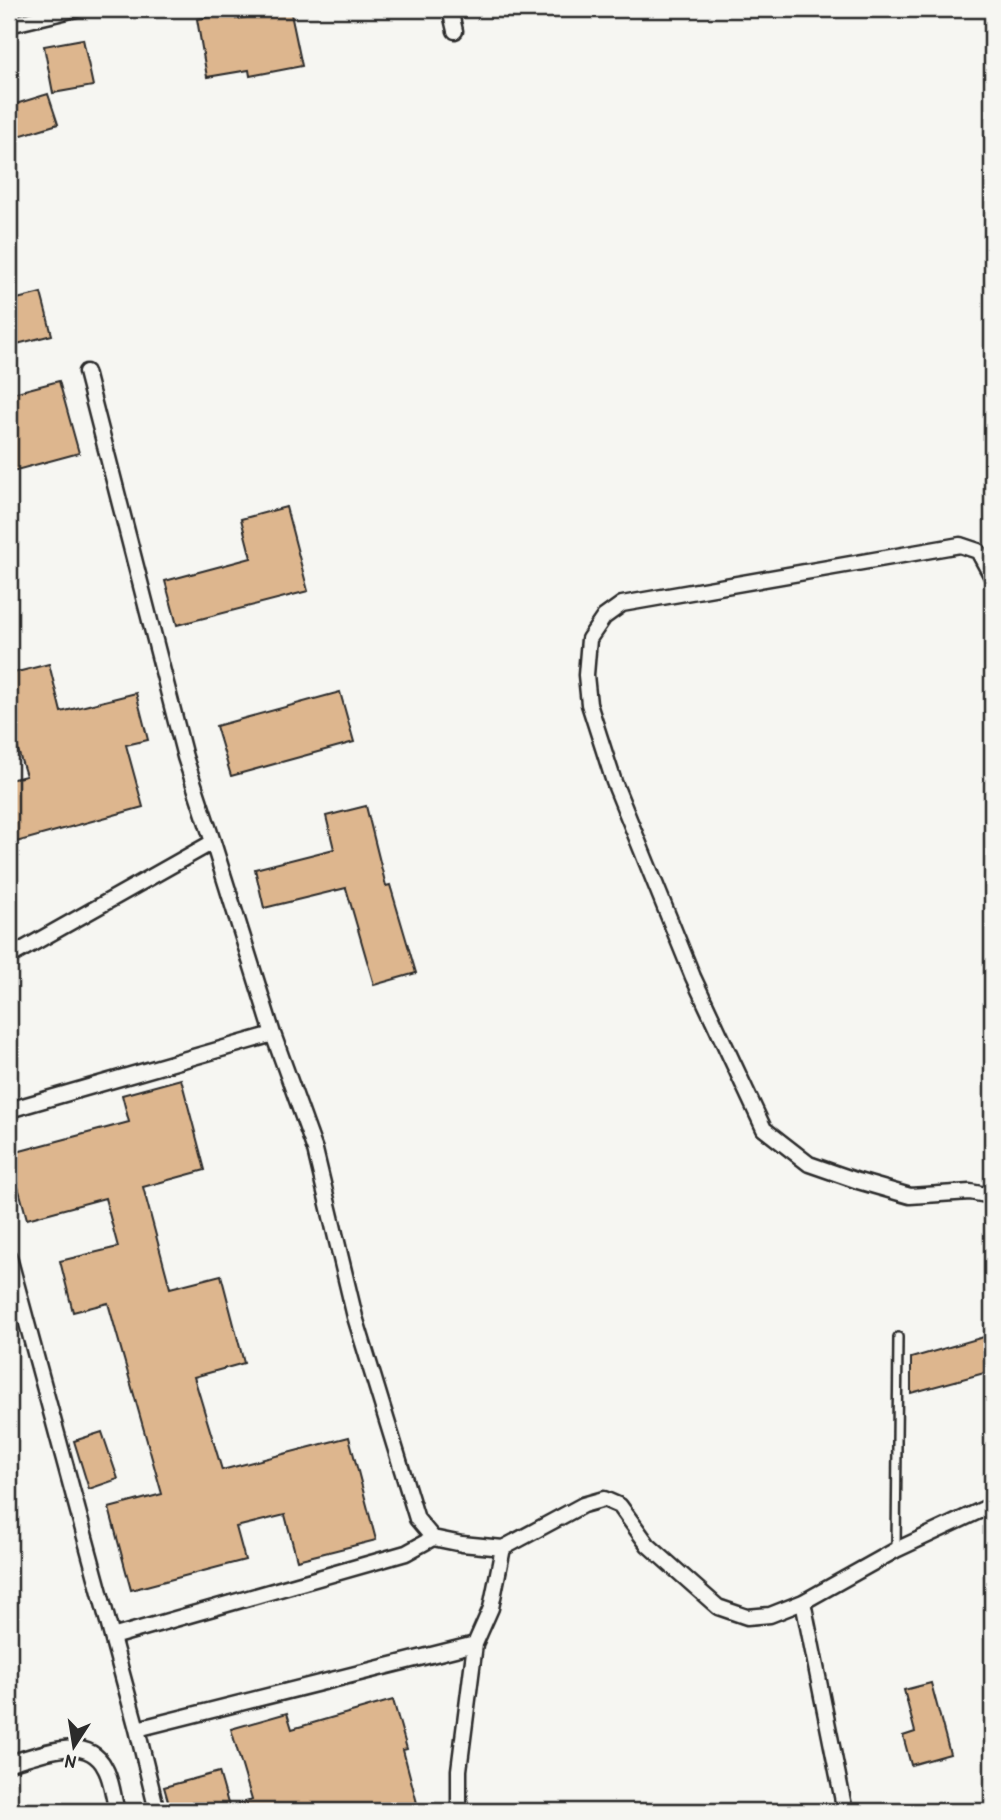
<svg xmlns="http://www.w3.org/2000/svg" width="1001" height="1820" font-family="'Patrick Hand',sans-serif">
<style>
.building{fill:#ddb68e;stroke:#2b2b2b;stroke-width:2}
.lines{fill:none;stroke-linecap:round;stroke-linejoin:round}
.service-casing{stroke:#2b2b2b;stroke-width:12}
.minor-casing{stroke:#2b2b2b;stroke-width:19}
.service{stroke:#f6f6f2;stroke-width:7}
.minor{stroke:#f6f6f2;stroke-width:14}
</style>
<rect width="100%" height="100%" fill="#f6f6f2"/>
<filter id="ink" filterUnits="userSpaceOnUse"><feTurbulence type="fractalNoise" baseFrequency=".0143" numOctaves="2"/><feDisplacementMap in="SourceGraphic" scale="14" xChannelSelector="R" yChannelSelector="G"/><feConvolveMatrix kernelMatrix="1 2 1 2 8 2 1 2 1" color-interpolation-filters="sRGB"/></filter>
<g filter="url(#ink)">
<!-- building -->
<path class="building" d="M290,9L302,66L250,76L249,70L207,77L197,19L234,13L236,19Z
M83,39L93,86L53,93L44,46Z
M48,94L58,124L9,139V106Z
M41,293L52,335L13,345L9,330V301Z
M59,381L79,453L9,472V394Z
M286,507L308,591L177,625L165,581L251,558L241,519Z
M49,664L61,712L136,693L148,740L126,745L143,807L9,844V780L26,776L9,721V674Z
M340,692L354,742L231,776L216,726Z
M366,806L386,886L390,885L416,973L374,985L346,888L264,908L255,869L334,849L326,816Z
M181,1079L205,1170L143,1187L170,1288L221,1275L244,1363L194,1377L222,1470L349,1437L376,1540L297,1560L285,1515L236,1527L245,1560L131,1590L109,1508L162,1494L108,1303L73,1312L60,1261L118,1247L105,1198L27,1219L9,1154L129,1122L122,1095Z
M987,1336L988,1372L911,1393V1358Z
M102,1432L118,1479L89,1489L74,1441Z
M931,1683L950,1754L911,1765L903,1736L915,1732L904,1690Z
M393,1700L407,1749L403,1750L417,1803L387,1811H171L164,1787L219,1772L229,1807L252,1800L231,1729L287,1713L292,1729Z"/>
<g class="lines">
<!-- service casing -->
<g class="service-casing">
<path id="service" d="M896,1550L898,1337"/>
</g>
<!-- minor casing -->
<g class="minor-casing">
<path id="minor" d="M450,9L455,31
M9,25L76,9
M992,577L978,551L960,545L622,604L604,617L589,639L586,675L589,704L614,782L693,977L764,1129L809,1164L858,1181L910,1196L970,1192L992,1196
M213,842L273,1034L315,1150L355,1317L417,1519L433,1538L462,1544L503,1548L583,1505L604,1499L620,1506L648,1545L718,1607L747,1617L770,1615L803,1602L896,1550L992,1505
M9,957L213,842L185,757L86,372
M9,1110L273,1034
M9,1257L137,1729L157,1811
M803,1602L845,1811
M112,1637L406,1553L433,1538
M137,1729L475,1644
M9,1763C39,1755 87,1732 105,1768C112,1780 113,1797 117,1811
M459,1811V1770L475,1644L491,1608L503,1548"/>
</g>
<!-- service -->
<use href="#service" class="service"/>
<!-- minor -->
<use href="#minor" class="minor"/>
</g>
</g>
<!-- margin -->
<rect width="1001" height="1820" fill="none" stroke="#f6f6f2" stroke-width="35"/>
<rect x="18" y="18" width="966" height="1785" fill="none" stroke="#2b2b2b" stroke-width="2.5" filter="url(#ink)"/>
<!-- north arrow -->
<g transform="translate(74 1746) rotate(192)" stroke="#f6f6f2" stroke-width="5" paint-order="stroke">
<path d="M0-5L12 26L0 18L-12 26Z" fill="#2b2b2b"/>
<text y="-10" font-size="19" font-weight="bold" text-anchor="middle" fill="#2b2b2b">N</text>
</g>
</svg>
